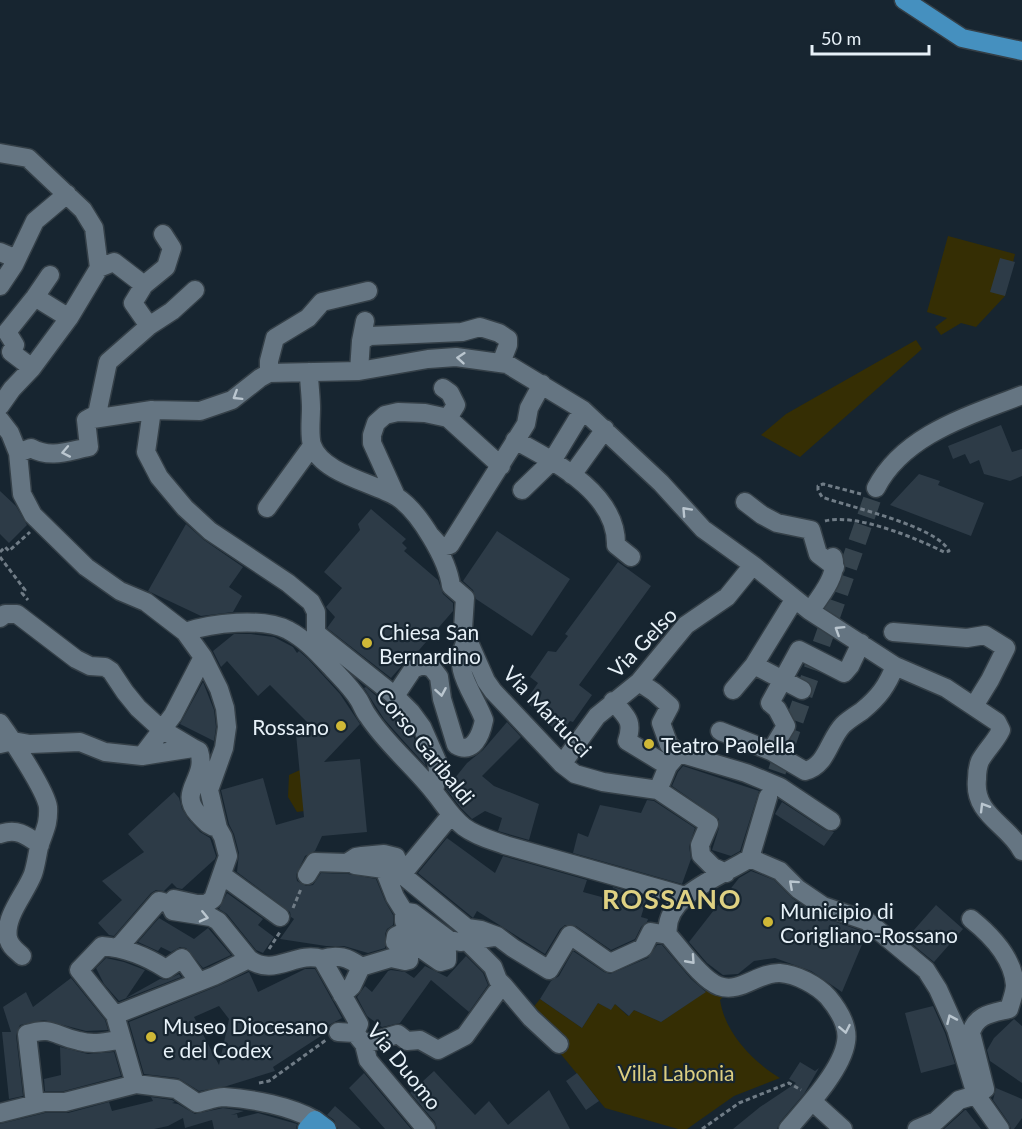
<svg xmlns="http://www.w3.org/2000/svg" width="1022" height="1129" font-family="Lato,sans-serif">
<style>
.green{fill:#352e04}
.building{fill:#2d3b47;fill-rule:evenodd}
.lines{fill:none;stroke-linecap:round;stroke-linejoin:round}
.minor-tunnel{stroke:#36444e;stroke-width:18;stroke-dasharray:18 9;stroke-linecap:butt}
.minor-casing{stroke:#354048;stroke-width:21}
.major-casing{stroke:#354048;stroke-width:21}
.path{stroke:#707c86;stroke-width:3;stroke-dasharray:4.5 3;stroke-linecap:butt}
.minor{stroke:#657582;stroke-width:18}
.major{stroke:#4590bf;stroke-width:18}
.oneway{stroke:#bac6cf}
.poi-dot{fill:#cfb837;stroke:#172530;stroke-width:2}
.labels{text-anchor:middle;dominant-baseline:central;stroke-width:4.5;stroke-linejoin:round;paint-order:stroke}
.poi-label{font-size:21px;fill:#e7f1f8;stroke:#172530;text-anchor:start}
.street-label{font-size:21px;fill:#e7f1f8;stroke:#172530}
.park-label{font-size:21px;fill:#dcce81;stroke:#172530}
.district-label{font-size:27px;font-weight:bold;letter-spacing:1.5px;fill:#dfd183;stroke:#172530}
</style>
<rect width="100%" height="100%" fill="#172530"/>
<!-- green -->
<path class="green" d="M948,236L1015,254L1005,296L976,327L961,323L941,335L935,327L947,318L927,312Z
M916,340L922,349L800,457L761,435L786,414Z
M300,770L304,811L297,812L288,797L289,775Z
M710,988L724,996L720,1000C725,1033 753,1062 780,1078L734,1096L687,1129H678L605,1108L528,1014L540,999L582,1028L598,1003L610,1009L615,1004L628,1016L634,1010L661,1022Z"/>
<!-- building -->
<path class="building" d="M1000,258L1015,262L1005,296L990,292Z
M1001,425L1012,452L1022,449V476L1010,481L984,474L979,460L970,464L965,454L953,459L948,446Z
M919,474L940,481L938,485L984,503L971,536L890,505Z
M0,491L16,506L27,525L9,543L0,534Z
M371,509L406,539L402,543L407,548L404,551L438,580L443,594L453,603V611L413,657L411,655L391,678L327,628L335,617L326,607L342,588L324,572L360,530L358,524Z
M186,524L204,540L243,567L229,587L242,596L233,612L201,616L148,591Z
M497,531L570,579L532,636L476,599L473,590L463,581Z
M618,562L651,586L579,685L592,695L573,722L570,721L561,733L545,722L548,718L525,702L538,683L530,677L548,651L556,652L568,636L565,634Z
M234,634H251L274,637L293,647L297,653L299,651L308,659L340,694L360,724L324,762L360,759L367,832L322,836L315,851L305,856L296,875L297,881L306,886L313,885L321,873L348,874L376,879L385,901L393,915V925L387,929L385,934V948L368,953L344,946H326L280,939L294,919L291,917L290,912L237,872L239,853L234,834L229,824L221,790L263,778L276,825L304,817L296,734L316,731L270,685L258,696L227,661L221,667L213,651Z
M203,682L214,710L216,727L214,741L180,724Z
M366,687L402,719L412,733L426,766L384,719L364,688Z
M507,722L521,737L482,776L494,786L539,804L529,840L498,831L502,818L485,811L472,819L460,807L446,789L467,763L483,750Z
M683,766L759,791L740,851L731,856L712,850L719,828V819L672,786L678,772Z
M174,792L179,798L182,809L189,820L200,832L210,838L216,856L215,859L182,889L177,888L172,883L164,891L156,890L151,893L114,936L109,935L98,923L122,900L102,881L144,852L128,834Z
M647,800L654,801L695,828L689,846L691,859L682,884L573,853L578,833L588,837L600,805L641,813Z
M782,802L825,830L834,832L824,846L775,814Z
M447,838L495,873L503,856L587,880L583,892L609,899L613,887L647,897L641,917L648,919L647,922L641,927L635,939L611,950L576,926L565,925L560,929L545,954L477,911L473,918L472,917L418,873Z
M751,871L774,880L792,898L817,915L861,931L866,935L842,992L811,971L775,958L754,961L738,974L723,975L707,963L689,942L739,878Z
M227,893L263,919L258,925L274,937L263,953L256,950L227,914L219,909Z
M936,905L963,929L934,962L906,939Z
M159,918L194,939L208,928L231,955L203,968L186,948L180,947L171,952L161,947L158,951L138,942Z
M657,945H662L691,979L706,992L661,1022L634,1010L629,1016L615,1004L611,1010L598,1003L582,1028L540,999L551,981L559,976L573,951L604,972L610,974L648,958Z
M466,956L483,973L488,985L469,1012L431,980L400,1023L382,1027L367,1016L357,997L365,986L372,992L388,971L391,970L405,972L414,978L425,966L447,977Z
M106,958L124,962L145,970L126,998L160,979L167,980L179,974L181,977L119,1001L104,984L96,968Z
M305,969H315L342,1018L329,1025L327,1032L273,1067L275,1071L227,1086L199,1091L178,1078L144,1074L129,1022L218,986L249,972L258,992ZM219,1006L229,1019L219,1065L194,1017Z
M71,978L105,1020L108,1030L86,1031L44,1020L20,1025L16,1035L23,1096L9,1099L2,1032H11L3,1007L26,992L33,1007Z
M933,1006L945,1033L955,1064L921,1073L905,1013Z
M1014,1019L1022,1026V1083L990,1061L987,1050L994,1038Z
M60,1047L88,1054L114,1052L121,1076L64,1091H45L44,1079L61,1075Z
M800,1062L815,1071L819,1068L804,1094L780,1122L777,1129H733L760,1107L796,1083L789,1079Z
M434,1071L475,1115L489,1101L508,1125L549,1090L570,1129H437L435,1122L410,1093Z
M364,1073L411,1129H385L349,1088Z
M577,1073L599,1101L586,1110L566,1081Z
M996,1088L1022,1099V1118L1014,1129H1011L1009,1123L993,1100Z
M151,1097L172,1100L175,1102L172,1103L178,1104L195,1114L223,1108L244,1111L231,1115L237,1114L238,1118L258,1113L297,1124L296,1129H214L212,1120L185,1128L183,1118L168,1126L154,1129H0V1124L45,1113H68L109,1102L112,1111L153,1101Z
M335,1106L361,1129H338L334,1120L327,1115Z
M966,1110L981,1129H944L965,1110Z"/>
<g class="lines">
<!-- minor-tunnel -->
<path class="minor-tunnel" d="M768,797L876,488"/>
<!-- minor casing -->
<g class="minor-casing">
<path id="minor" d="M0,153L28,158L83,210L94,228L99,268L69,318L32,368L12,389L0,406
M0,252L12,257L14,265L0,286
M14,265L35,221L67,194
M99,268L114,262L144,285
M35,297L69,318
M149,326L133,303L144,285L166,267L172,248L163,234
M361,341L370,336L462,332L480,327L499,333L508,339V345L501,363
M32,368L11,352L15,345L7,332L35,297L50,275
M359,371L361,341L365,321
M309,372C309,384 311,396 311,408C311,420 309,435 312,445C322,474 375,483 397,497C419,511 448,560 451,586L465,598L463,629L486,681L493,691L562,764L575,774L603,782L658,790L709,824L700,845L701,855L713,867L726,873
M269,373V361L275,338L308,318L322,302L368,291
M443,388L450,393L456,405L448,418
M152,410L146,452L159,477L185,508L210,531L288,583L311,602L316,612V633L395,696L411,712L422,727L437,761L438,771L434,791
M0,420L10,433L18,453L22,494L33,515L86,567L120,591L146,602L185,632L203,657L219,689L225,708L227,727L224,748L209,790L218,828L223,837L228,856L213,899L206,904H197L174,899L170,904L173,911L211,917L218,921L249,959C274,978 296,950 322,959L359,1024L355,1033
M86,420L152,410L200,411L232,400L260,378L269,373L359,371L428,359L456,357L507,364L583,410L661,483L703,529L753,565L810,611L895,666L946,688L997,722L1001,730C996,741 986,750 980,761C978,766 977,773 977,779C973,815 1008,824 1022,851
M86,420L97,414L108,362L149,326L172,311L195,290
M515,440C555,462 617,493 616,545L631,557
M18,453L31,448C51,459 68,451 89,447L86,420
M572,475L605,429
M876,488C904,434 969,416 1022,395
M522,490L552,461L583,410
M396,496L372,443V435L376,423L385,415L398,412L425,413L448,418L501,466
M745,502L762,515L777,523L811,530L818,554L835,567
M267,508L312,446
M431,536L441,547L450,545L526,424L529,408L542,384
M810,611C820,597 839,574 833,557
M0,618L5,614H17L76,659L90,666L105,667L111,671L125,692L138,708L161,729L193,748
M185,632C212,623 262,617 288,630C305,639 317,652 330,666C340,677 351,687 359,700C362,705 364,711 368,716C386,744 414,766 434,792C444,804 451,817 464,827C476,836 491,840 505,845L685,896
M893,632L967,638L985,635L1006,648L990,680L974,706
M754,665L802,690
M639,682L654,692L670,706L661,723L669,745L679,753
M733,690L754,665L794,600
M395,696L413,669L423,665L432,668L439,677L442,699L456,745C473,755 481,735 484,720C475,694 449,668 467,640
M613,701C626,717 634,720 627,741L668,766
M0,723C11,738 46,791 48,807C49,825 44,831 39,847C37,856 36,865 33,874C26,893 4,916 8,938C10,947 16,950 22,956
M720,731L771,751L805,771C827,766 829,739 843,725C848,720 856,715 862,711C879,697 887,686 895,666
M0,744L13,741L30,744L80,742L105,752L142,756L193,748L199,751C208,779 177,791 198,814C205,821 208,826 218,828
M771,751L786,726L777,709L770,703L799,650L844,673L850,666L861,643
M142,756L173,715L203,657
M562,764L597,716L639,682L686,625L727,597L753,565
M658,790L668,766L679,753L746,773L780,787L831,821
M0,834C17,828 26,835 40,845
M750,858C723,876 662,895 668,935C681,949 702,980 719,986C740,994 758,972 780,973C796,974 817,985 828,997C838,1009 849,1026 846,1042C842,1070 806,1108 788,1129
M750,858L780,871L798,889L823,906L867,921L926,970L938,989L956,1029L976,1095L1000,1129
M750,858L768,797
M355,865L384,869L395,897L405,913
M404,872L451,815
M222,875L280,917
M307,875L315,862L347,863L356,857L362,856L384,854L396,857L406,878L467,928L481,930L497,936L513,948L549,970L570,935L610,963L643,948L651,932L668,935
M971,919C991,935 1013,957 1015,985C1015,992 1011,1002 1009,1009
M468,942L493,967L498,980L504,986
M119,947L159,901L170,904
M322,959C337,954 348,957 361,967
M361,967L391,958L405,961L409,960V954L395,942L396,936L400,934L440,962L447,960V952L404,921V915L407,912L413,913L449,940L460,942L494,937
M342,995L352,986L361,967
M115,1015L214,976L249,959
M338,1032L355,1033L364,1044L368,1060L426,1129
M364,1044L398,1034L407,1041L420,1040L438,1050L465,1036L496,993L504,986L531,1018L559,1044
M135,1084L115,1015L79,970L102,946C126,948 146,956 166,969L182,958L199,982
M812,1101L843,1129
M35,1104L27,1034C54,1026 54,1036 79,1041C93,1045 108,1042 122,1039
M0,1113L44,1102H65L136,1084L176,1089L197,1103C206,1101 216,1097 224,1097C253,1099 290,1106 315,1120
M917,1129L936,1121L959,1100L976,1095L985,1089L971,1033C976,1014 993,1013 1009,1009"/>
</g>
<!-- major casing -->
<g class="major-casing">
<path id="major" d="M904,0L962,38L1022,51
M307,1129L315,1120L327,1129"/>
</g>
<!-- path -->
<path class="path" d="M825,521C856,513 916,538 944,552L949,551C937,526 849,507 822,497L818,490V486L823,484L861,494
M0,552L5,547L9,551L30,532
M0,557L25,590L22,593L28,600
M293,908L301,889
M269,949L280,932
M259,1083L269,1081L326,1040
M702,1129L739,1103L789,1083L801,1090"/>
<!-- minor -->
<use href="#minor" class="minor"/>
<!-- major -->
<use href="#major" class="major"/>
</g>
<!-- one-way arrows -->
<defs><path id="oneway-chevron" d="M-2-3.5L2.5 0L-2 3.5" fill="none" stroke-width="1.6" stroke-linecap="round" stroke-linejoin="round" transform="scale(1.5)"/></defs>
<g class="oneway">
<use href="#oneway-chevron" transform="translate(461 358) rotate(-175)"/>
<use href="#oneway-chevron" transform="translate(237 396) rotate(148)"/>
<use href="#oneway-chevron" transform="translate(66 452) rotate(169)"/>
<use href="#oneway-chevron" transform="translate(686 511) rotate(-133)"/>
<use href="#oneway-chevron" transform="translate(839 630) rotate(-148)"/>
<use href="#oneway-chevron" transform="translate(441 692) rotate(80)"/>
<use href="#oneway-chevron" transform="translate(984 807) rotate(-121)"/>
<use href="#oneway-chevron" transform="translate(793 884) rotate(-138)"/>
<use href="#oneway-chevron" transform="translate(204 917) rotate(13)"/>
<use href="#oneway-chevron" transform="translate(691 960) rotate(48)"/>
<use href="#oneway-chevron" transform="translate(951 1019) rotate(-114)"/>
<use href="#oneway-chevron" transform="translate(845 1029) rotate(79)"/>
</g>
<!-- markers -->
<g class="poi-dot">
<circle cx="367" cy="643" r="6"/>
<circle cx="341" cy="726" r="6"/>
<circle cx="649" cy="744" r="6"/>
<circle cx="768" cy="922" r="6"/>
<circle cx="151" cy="1037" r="6"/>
</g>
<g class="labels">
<!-- poi labels -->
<g class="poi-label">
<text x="379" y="631">Chiesa San<tspan x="379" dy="24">Bernardino</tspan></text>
<text x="329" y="726" text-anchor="end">Rossano</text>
<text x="661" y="744">Teatro Paolella</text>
<text x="780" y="910">Municipio di<tspan x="780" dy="24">Corigliano-Rossano</tspan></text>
<text x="163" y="1025">Museo Diocesano<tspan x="163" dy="24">e del Codex</tspan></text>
</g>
<!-- street labels -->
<g class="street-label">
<text transform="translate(642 642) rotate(-46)">Via Gelso</text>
<text transform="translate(548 711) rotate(46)">Via Martucci</text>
<text transform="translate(426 746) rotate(51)">Corso Garibaldi</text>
<text transform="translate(405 1066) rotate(51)">Via Duomo</text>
</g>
<!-- park labels -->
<g class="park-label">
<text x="676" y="1072">Villa Labonia</text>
</g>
<!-- district labels -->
<g class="district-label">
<text x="672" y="898">ROSSANO</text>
</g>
</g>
<!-- scale -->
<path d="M812 45v9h117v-9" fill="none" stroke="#e7f1f8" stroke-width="3"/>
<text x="821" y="45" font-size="18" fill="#e7f1f8" stroke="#172530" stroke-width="4.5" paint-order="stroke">50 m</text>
</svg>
